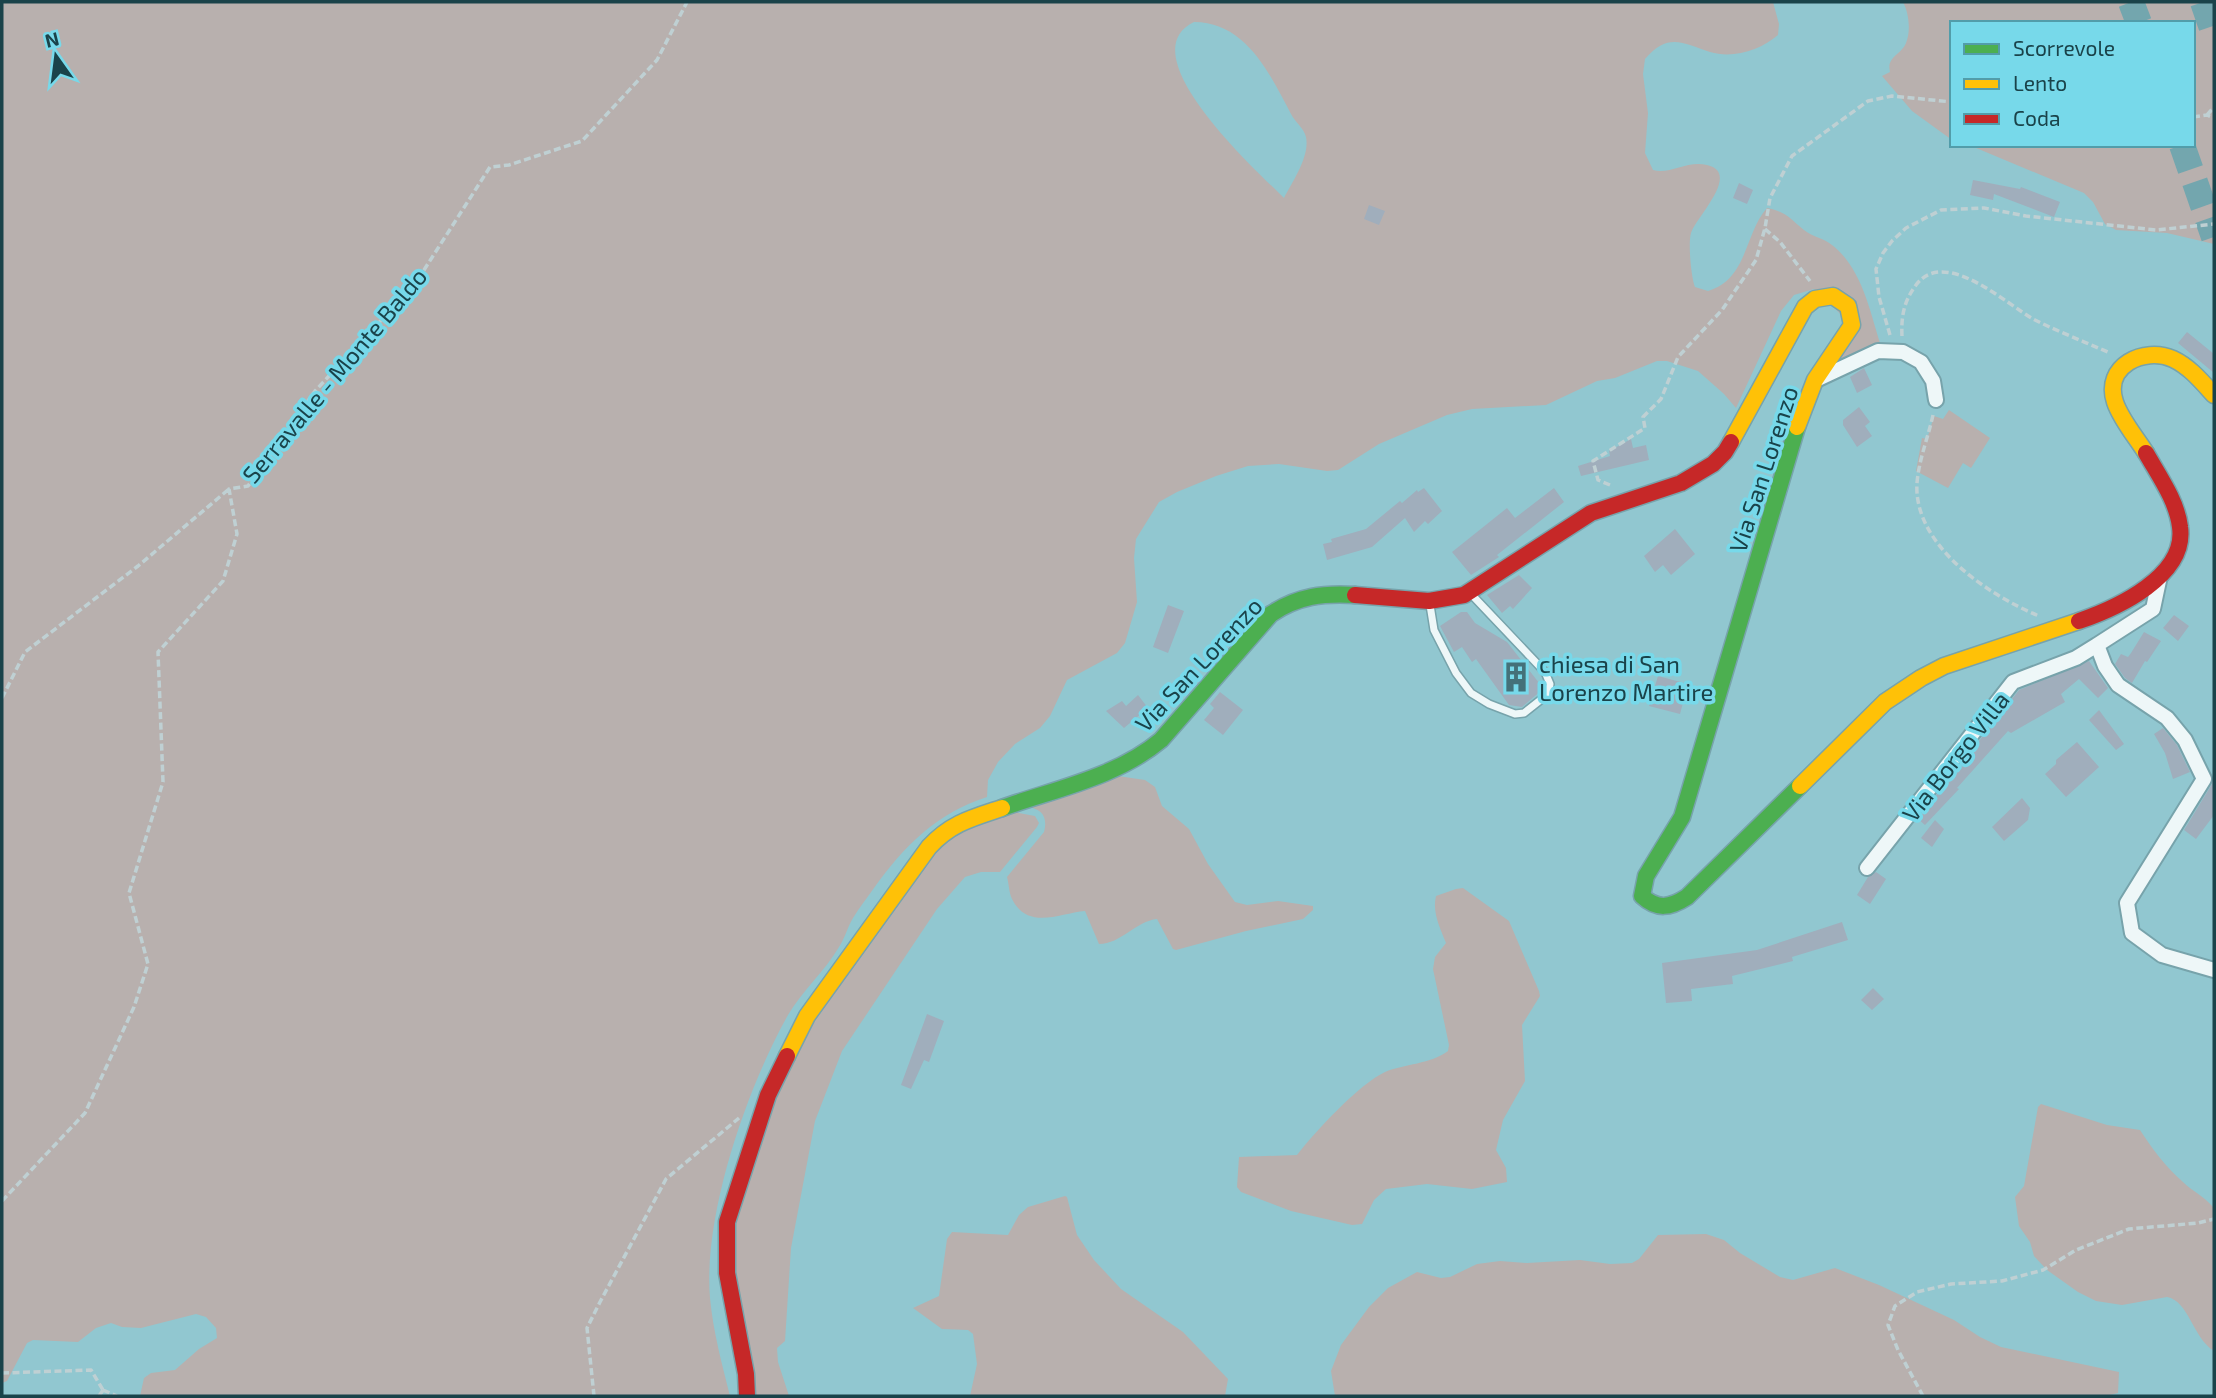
<svg xmlns="http://www.w3.org/2000/svg" width="2216" height="1398" font-family="'Exo 2',sans-serif">
<style>
.green{fill:#b8b0ae;fill-rule:evenodd}
.building{fill:#a0aebc}
.lines{fill:none;stroke-linecap:round;stroke-linejoin:round}
.highway-tunnel{stroke:#73a6ae;stroke-width:26;stroke-dasharray:26 13;stroke-linecap:butt}
.lane-casing{stroke:#77a3ab;stroke-width:10}
.street-casing{stroke:#77a3ab;stroke-width:18}
.fast-casing{stroke:#77a3ab;stroke-width:19}
.slow-casing{stroke:#77a3ab;stroke-width:19}
.jam-casing{stroke:#77a3ab;stroke-width:19}
.path{stroke:#bfd0d3;stroke-width:3.5;stroke-dasharray:7 3.5;stroke-linecap:butt}
.lane{stroke:#eef7f8;stroke-width:7}
.street{stroke:#eef7f8;stroke-width:14}
.fast{stroke:#4caf50;stroke-width:16}
.slow{stroke:#ffc107;stroke-width:16}
.jam{stroke:#c62828;stroke-width:16}
.labels{text-anchor:middle;dominant-baseline:central;stroke-width:7;stroke-linejoin:round;paint-order:stroke}
.street-label{font-size:24px;fill:#1a434a;stroke:#77d9ea}
.poi-label{font-size:24px;fill:#1a434a;stroke:#77d9ea;text-anchor:start}
</style>
<rect width="100%" height="100%" fill="#91c7d0"/>
<!-- green -->
<path class="green" d="M2,2H1773L1779,24L1778,35C1761,50 1733,59 1710,52C1683,43 1668,32 1645,59L1643,74L1648,113L1645,153L1653,170C1670,175 1687,160 1707,165C1742,173 1695,218 1691,233C1688,243 1691,277 1695,287L1708,291C1748,279 1744,234 1767,208C1787,212 1790,219 1804,230C1812,237 1824,238 1832,245C1862,268 1870,312 1881,346L1822,380L1852,325L1814,289L1794,295L1781,311L1736,408L1724,394L1698,371L1667,361H1657L1615,378L1597,381L1546,405L1472,409L1447,415L1379,444L1338,470L1327,471L1279,464L1248,466L1216,476L1177,492L1159,502L1136,539L1134,558L1137,602L1125,643L1117,653L1067,680L1050,716L1040,728L1015,744L998,762L988,780L987,797C937,813 904,846 874,888C867,898 859,908 853,918C847,928 845,938 839,947C825,971 802,991 788,1015C747,1088 703,1214 710,1298C713,1331 722,1364 730,1396H140L144,1378L151,1373L175,1370L199,1349L217,1338L216,1328L206,1317L196,1314L141,1328L122,1327L111,1323L96,1328L78,1342L33,1340L27,1343L7,1381L2,1383ZM1194,22C1246,22 1270,74 1291,114C1295,122 1304,128 1306,137C1310,156 1293,181 1284,198C1258,172 1127,54 1194,22Z
M1903,2H2214V244L2167,233L2116,230L2105,224L2093,202L2084,193L1969,145H2193V23H1952V140L1912,111L1882,76L1890,72C1886,57 1901,55 1906,43C1911,31 1909,13 1903,2Z
M1949,410L1990,438L1971,468L1963,463L1948,488L1916,471L1922,438L1927,439L1934,416L1943,419Z
M1111,775L1145,780L1155,787L1162,806L1189,829L1208,864L1235,902L1247,905L1278,901L1313,906V910L1303,919L1246,931L1176,950L1173,949L1157,919C1136,921 1121,944 1099,944L1085,911C1060,913 1028,931 1012,899C1009,893 1009,884 1007,877L1044,832C1048,817 1042,809 1028,807Z
M1007,811L1035,816L1039,823L1037,827L1000,872H981L965,877L937,909L842,1051L815,1121L791,1248L785,1341L777,1348L778,1362L789,1396H744L725,1244L774,1071L935,838Z
M1463,888L1509,921L1539,991L1540,996L1522,1025L1525,1081L1503,1120L1496,1150L1506,1168L1507,1182L1472,1189L1427,1184L1386,1189L1374,1200L1362,1224L1352,1225L1291,1211L1241,1192L1237,1187L1239,1157L1297,1155C1315,1132 1359,1084 1385,1072C1404,1064 1431,1064 1448,1051L1449,1045L1433,969L1435,957L1446,943C1440,928 1432,912 1436,896L1456,889Z
M2041,1104L2107,1125L2140,1130C2153,1150 2165,1166 2183,1182C2192,1191 2204,1196 2213,1207L2214,1351C2192,1337 2189,1301 2167,1297L2122,1305L2096,1301L2078,1292L2047,1270L2034,1256L2030,1242L2019,1226L2015,1197L2024,1186L2038,1107Z
M1065,1196L1067,1197L1077,1235L1094,1260L1121,1289L1183,1332L1228,1379L1225,1396H970L977,1364L973,1334L968,1330L942,1329L913,1308L939,1296L947,1239L952,1232L1008,1235L1019,1215L1028,1207Z
M1706,1234L1724,1240L1740,1253L1780,1277L1793,1280L1835,1268L1879,1285L1954,1320L1980,1337L2001,1347L2119,1372L2118,1393L2106,1396H1335L1331,1371L1341,1345L1369,1307L1388,1288L1417,1272L1441,1278L1450,1277L1477,1264L1500,1261L1527,1263L1580,1260L1610,1264L1632,1263L1639,1259L1658,1235Z"/>
<!-- building -->
<path class="building" d="M1973,180L2020,189L2021,187L2060,202L2054,217L1994,194L1993,200L1970,195Z
M1739,183L1753,190L1747,204L1733,198Z
M1369,205L1385,211L1379,225L1364,219Z
M2187,332L2214,354V373L2178,343Z
M1864,368L1872,385L1857,393L1850,377Z
M1859,407L1870,422L1865,426L1872,436L1857,447L1843,425V420Z
M1631,439L1633,448L1646,445L1649,460L1581,476L1578,466L1610,456L1609,451Z
M1424,488L1442,511L1428,524L1425,521L1414,532L1405,518L1372,547L1327,560L1323,544L1332,542L1331,539L1366,529L1400,501L1402,503L1417,490L1418,492Z
M1554,488L1564,502L1497,555L1499,557L1471,575L1452,552L1507,508L1515,518Z
M1675,529L1695,554L1671,575L1663,565L1655,572L1644,556Z
M1519,575L1532,588L1513,609L1510,606L1502,613L1487,595Z
M1168,605L1184,611L1168,653L1153,647Z
M1461,612H1467L1475,623L1507,642L1543,688L1542,690L1522,707L1509,705L1476,659L1472,662L1462,647L1454,652L1440,626Z
M2174,615L2189,626L2178,641L2163,628Z
M2144,632L2161,641L2147,662L2145,661L2132,683L2125,678L2115,664L2121,654L2128,657L2131,653Z
M2089,661L2108,688L2098,698L2079,679L2061,694L2065,702L2011,733L2008,731L1957,788L1959,789L1925,825L1918,819L2019,690Z
M1658,676L1688,684L1680,714L1649,706Z
M1220,692L1243,710L1223,735L1204,720L1214,708L1210,704Z
M1138,695L1148,708L1124,728L1106,711L1122,701L1126,706Z
M2099,710L2124,744L2116,750L2089,720Z
M2163,728L2177,745L2190,772L2173,779L2165,753L2154,734Z
M2077,742L2099,767L2066,797L2045,774L2056,764V760Z
M2214,774V815L2196,839L2184,830L2212,784Z
M2022,798L2030,808L2028,820L2004,841L1992,827Z
M1935,820L1944,829L1932,847L1921,838Z
M1876,872L1886,879L1870,904L1857,895L1868,877Z
M1842,922L1848,940L1792,957L1793,961L1732,976L1733,984L1691,989L1692,1001L1666,1003L1662,963L1757,950Z
M1873,988L1884,999L1872,1010L1861,1000Z
M927,1014L944,1021L929,1062L924,1060L911,1089L901,1085Z"/>
<g class="lines">
<!-- highway-tunnel -->
<path class="highway-tunnel" d="M2131,2L2139,23
M2203,2L2214,34
M2182,145L2214,237"/>
<!-- lane casing -->
<g class="lane-casing">
<path id="lane" d="M1430,605L1434,630L1456,673L1471,693L1489,704L1515,714L1524,713L1548,694L1550,684L1545,672L1472,595"/>
</g>
<!-- street casing -->
<g class="street-casing">
<path id="street" d="M1816,380L1878,351L1903,352L1921,362L1933,381L1936,400
M2160,576L2153,609L2097,645L2105,666L2118,685L2167,718L2185,740L2204,779L2127,903L2132,933L2162,955L2214,970
M1867,868L2013,682L2076,658L2097,645"/>
</g>
<!-- fast casing -->
<g class="fast-casing">
<path id="fast" d="M1797,427L1682,817L1646,876L1642,896C1657,910 1670,908 1687,897L1800,786
M1002,808C1055,789 1117,777 1161,740L1271,614C1298,596 1323,593 1355,595"/>
</g>
<!-- slow casing -->
<g class="slow-casing">
<path id="slow" d="M1731,442L1805,307L1815,299L1833,296L1848,306L1852,325L1815,380L1797,427
M2146,453C2136,437 2121,420 2115,402C2103,366 2144,346 2173,359C2190,367 2202,382 2214,395
M1800,786L1885,702L1921,678L1944,666L2079,621
M787,1056L807,1016L929,847C951,823 972,818 1002,808"/>
</g>
<!-- jam casing -->
<g class="jam-casing">
<path id="jam" d="M1355,595L1429,601L1464,595L1591,513L1681,483L1713,464L1725,452L1731,442
M2079,621C2117,608 2187,576 2180,527C2177,501 2159,476 2146,453
M747,1396L746,1374L727,1273V1222L768,1095L787,1056"/>
</g>
<!-- path -->
<path class="path" d="M2207,115L2214,107
M2193,117L2207,115L2214,118
M1765,229L1780,242L1810,281
M1890,335L1879,297L1876,269L1883,253L1892,241L1906,228L1941,210L1984,208L2026,216L2156,230L2214,224
M1902,336C1901,316 1904,301 1916,285C1945,246 2007,305 2035,320C2059,332 2085,342 2110,353
M1933,415C1928,438 1919,459 1917,483C1913,545 1988,595 2039,616
M1610,485L1598,480L1593,461L1645,428L1643,417L1661,399L1678,357L1722,310L1756,260L1765,228L1770,198L1792,156L1868,101L1892,96L1952,102
M2,698L25,652L138,566L229,489
M2,1201L85,1113L134,1007L148,964L129,893L163,782L158,652L223,581L237,534L229,489L248,486L315,391L415,284L490,167L509,165L582,141L657,60L687,2
M2,1373L91,1370L103,1390
M103,1390L117,1396
M99,1396L103,1390
M594,1396L587,1328L600,1302L666,1179L739,1118
M1923,1396L1898,1350L1888,1325L1895,1306L1917,1292L1951,1284L2002,1281L2043,1270L2076,1250L2129,1229L2198,1223L2214,1219"/>
<!-- lane -->
<use href="#lane" class="lane"/>
<!-- street -->
<use href="#street" class="street"/>
<!-- fast -->
<use href="#fast" class="fast"/>
<!-- slow -->
<use href="#slow" class="slow"/>
<!-- jam -->
<use href="#jam" class="jam"/>
</g>
<!-- icons -->
<defs>
<g id="building-bare" transform="scale(2.415)"><path d="M-4-6H4V6H1V3H-1V6H-4ZM-2.5-4.3h1.7v1.8h-1.7ZM.8-4.3h1.7v1.8H.8ZM-2.5-1h1.7V.8h-1.7ZM.8-1h1.7V.8H.8Z" fill="#447179" stroke="#77d9ea" stroke-width="2.5" paint-order="stroke"/></g>
</defs>
<g fill-rule="evenodd">
<use href="#building-bare" x="1516" y="677"/>
</g>
<g class="labels">
<!-- street labels -->
<g class="street-label">
<text transform="translate(334 375) rotate(-50)">Serravalle - Monte Baldo</text>
<text transform="translate(1763 469) rotate(-72)">Via San Lorenzo</text>
<text transform="translate(1198 664) rotate(-47)">Via San Lorenzo</text>
<text transform="translate(1955 756) rotate(-52)">Via Borgo Villa</text>
</g>
<!-- poi labels -->
<g class="poi-label">
<text x="1539" y="663">chiesa di San<tspan x="1539" dy="28">Lorenzo Martire</tspan></text>
</g>
</g>
<!-- border -->
<rect width="2216" height="1398" fill="none" stroke="#1a434a" stroke-width="7"/>
<!-- legend -->
<rect x="1950" y="21" width="245" height="126" fill="#77d9ea" stroke="#529daa" stroke-width="2"/>
<rect x="1964" y="44" width="35" height="10" fill="#4caf50" stroke="#529daa" stroke-width="2"/>
<text x="2013" y="56" font-size="21" fill="#1a434a">Scorrevole</text>
<rect x="1964" y="79" width="35" height="10" fill="#ffc107" stroke="#529daa" stroke-width="2"/>
<text x="2013" y="91" font-size="21" fill="#1a434a">Lento</text>
<rect x="1964" y="114" width="35" height="10" fill="#c62828" stroke="#529daa" stroke-width="2"/>
<text x="2013" y="126" font-size="21" fill="#1a434a">Coda</text>
<!-- north arrow -->
<g transform="translate(56 56) rotate(346)" stroke="#77d9ea" stroke-width="5" paint-order="stroke">
<path d="M0-5L12 26L0 18L-12 26Z" fill="#1a434a"/>
<text y="-10" font-size="19" font-weight="bold" text-anchor="middle" fill="#1a434a">N</text>
</g>
</svg>
